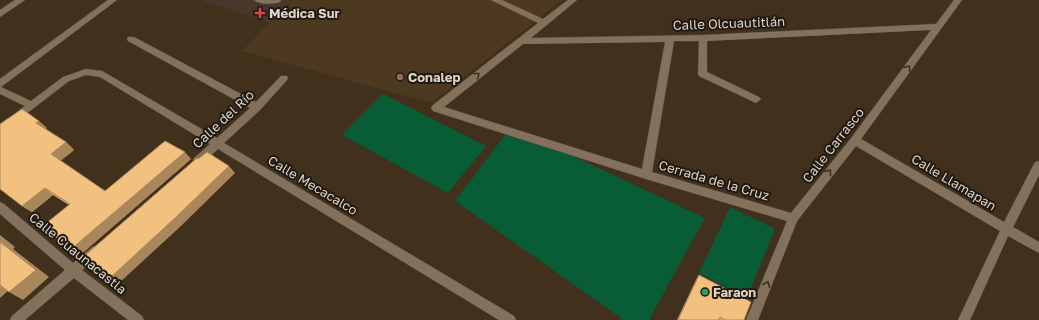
<svg xmlns="http://www.w3.org/2000/svg" width="1039" height="320" font-family="'Golos Text',sans-serif">
<style>
.built{fill:#4d391f}
.medical{fill:#47382b}
.green{fill:#085c36}
.lines{fill:none;stroke-linecap:round;stroke-linejoin:round}
.minor-casing{stroke:#594c3b;stroke-width:1}
.minor{fill:#83715b;fill-rule:evenodd}
.wall{fill:#d0a66e}
.shaded-wall{fill:#a9875a}
.building{fill:#f2c180;stroke:#a9875a}
.oneway{stroke:#3a3024}
.health-dot{fill:#e0444e;stroke:#211a11;stroke-width:1.5}
.education-dot{fill:#8d6e63;stroke:#211a11;stroke-width:1.5}
.leisure-dot{fill:#2e9e5b;stroke:#211a11;stroke-width:1.5}
.labels{text-anchor:middle;dominant-baseline:central;stroke-width:4;stroke-linejoin:round;paint-order:stroke}
.poi-label{font-size:13px;font-weight:bold;fill:#ddd3c7;stroke:#211a11;text-anchor:start}
.street-label{font-size:13px;fill:#ddd3c7;stroke:#211a11}
</style>
<rect width="100%" height="100%" fill="#40301c"/>
<!-- built -->
<path class="built" d="M292,0H562L431,103L242,51Z"/>
<!-- medical -->
<path class="medical" d="M201,0H292L271,23Z"/>
<!-- green -->
<path class="green" d="M383,94L486,146L448,193L342,135Z
M511,127L705,218L649,320H624L455,201Z
M730,207L775,229L747,298L699,273Z"/>
<g class="lines">
<!-- minor casing -->
<g class="minor-casing">
<path id="minor" d="M15,0H25L0,17V10Z
M108,0H117L1,87L31,101L63,77L86,69L102,71L217,138L250,108L128,41L127,39L128,37H134L256,102L281,76H287L288,78L287,80L260,110L224,143L514,316L516,320H499L218,149C212,154 203,167 194,164L193,161L194,158L210,144L100,77L86,75L69,81L0,134V125L25,106L0,94V79Z
M254,0H281L280,2C272,4 260,5 254,0Z
M491,0H502L543,19L568,0H577L531,38L703,35L936,24L954,0H962L861,139L1004,222L1035,162L1039,161V175L1013,227L1039,242V253L1008,236L970,320H958L1000,231L856,146L797,221L758,320H746L787,221L646,179L433,111L431,108L433,105L538,23ZM931,30L852,137L791,213L652,172L674,41H699L698,74L699,76L756,103L761,99L759,97L707,72V41ZM665,42L642,169L444,107L523,44Z
M0,202L4,204L73,263L92,247L96,246L100,247L102,251L100,255L82,270L142,316L144,320H128L74,278L25,320H10L12,316L65,270L0,214Z"/>
</g>
<!-- minor -->
<use href="#minor" class="minor"/>
</g>
<!-- wall -->
<path class="wall" d="M0,124L47,128L45,129L66,142L74,150L60,161L105,191L191,159L79,256L70,250L55,233L69,205L53,195L32,212L22,206Z
M699,275L744,320H677L696,280Z"/>
<!-- shaded-wall -->
<path class="shaded-wall" d="M39,121L47,128L44,130L36,123Z
M66,142L74,150L59,162L51,154Z
M185,152L191,159L79,256L70,250Z
M229,166L235,173L182,225L118,284L110,278Z
M45,188L53,195L32,212L22,206Z
M0,235L15,247L13,249L49,277L23,300L9,292L0,242Z
M0,284L10,289L0,298Z"/>
<!-- building -->
<path class="building" d="M22,109L39,121L36,123L66,142L51,154L105,191L165,141L185,152L70,250L53,235L55,233L44,225L70,204L45,188L22,206L0,189V124Z
M207,152L229,166L175,218L110,278L83,257L197,158L198,159Z
M0,242L36,270L9,292L0,285Z
M699,275L751,302L744,320H725L720,317L719,320H678Z"/>
<!-- one-way arrows -->
<defs><path id="oneway-chevron" d="M-2-3.5L2.5 0L-2 3.5" fill="none" stroke-width="1.6" stroke-linecap="round" stroke-linejoin="round"/></defs>
<g class="oneway">
<use href="#oneway-chevron" transform="translate(908 68) rotate(-54)"/>
<use href="#oneway-chevron" transform="translate(477 75) rotate(-38)"/>
<use href="#oneway-chevron" transform="translate(829 172) rotate(-51)"/>
<use href="#oneway-chevron" transform="translate(767 284) rotate(-68)"/>
</g>
<!-- markers -->
<path class="health-dot" d="M258 7h4v4h4v4h-4v4h-4v-4h-4v-4h4z"/>
<circle class="education-dot" cx="400" cy="77" r="4"/>
<circle class="leisure-dot" cx="705" cy="292" r="4"/>
<g class="labels">
<!-- poi labels -->
<g class="poi-label">
<text x="269" y="13">Médica Sur</text>
<text x="408" y="77">Conalep</text>
<text x="713" y="292">Faraon</text>
</g>
<!-- street labels -->
<g class="street-label">
<text transform="translate(729 23) rotate(-2)">Calle Olcuautitlán</text>
<text transform="translate(223 119) rotate(-43)">Calle del Río</text>
<text transform="translate(833 145) rotate(-52)">Calle Carrasco</text>
<text transform="translate(714 180) rotate(16)">Cerrada de la Cruz</text>
<text transform="translate(954 182) rotate(31)">Calle Llamapan</text>
<text transform="translate(313 185) rotate(31)">Calle Mecacalco</text>
<text transform="translate(78 253) rotate(39)">Calle Cuaunacastla</text>
</g>
</g>
</svg>
